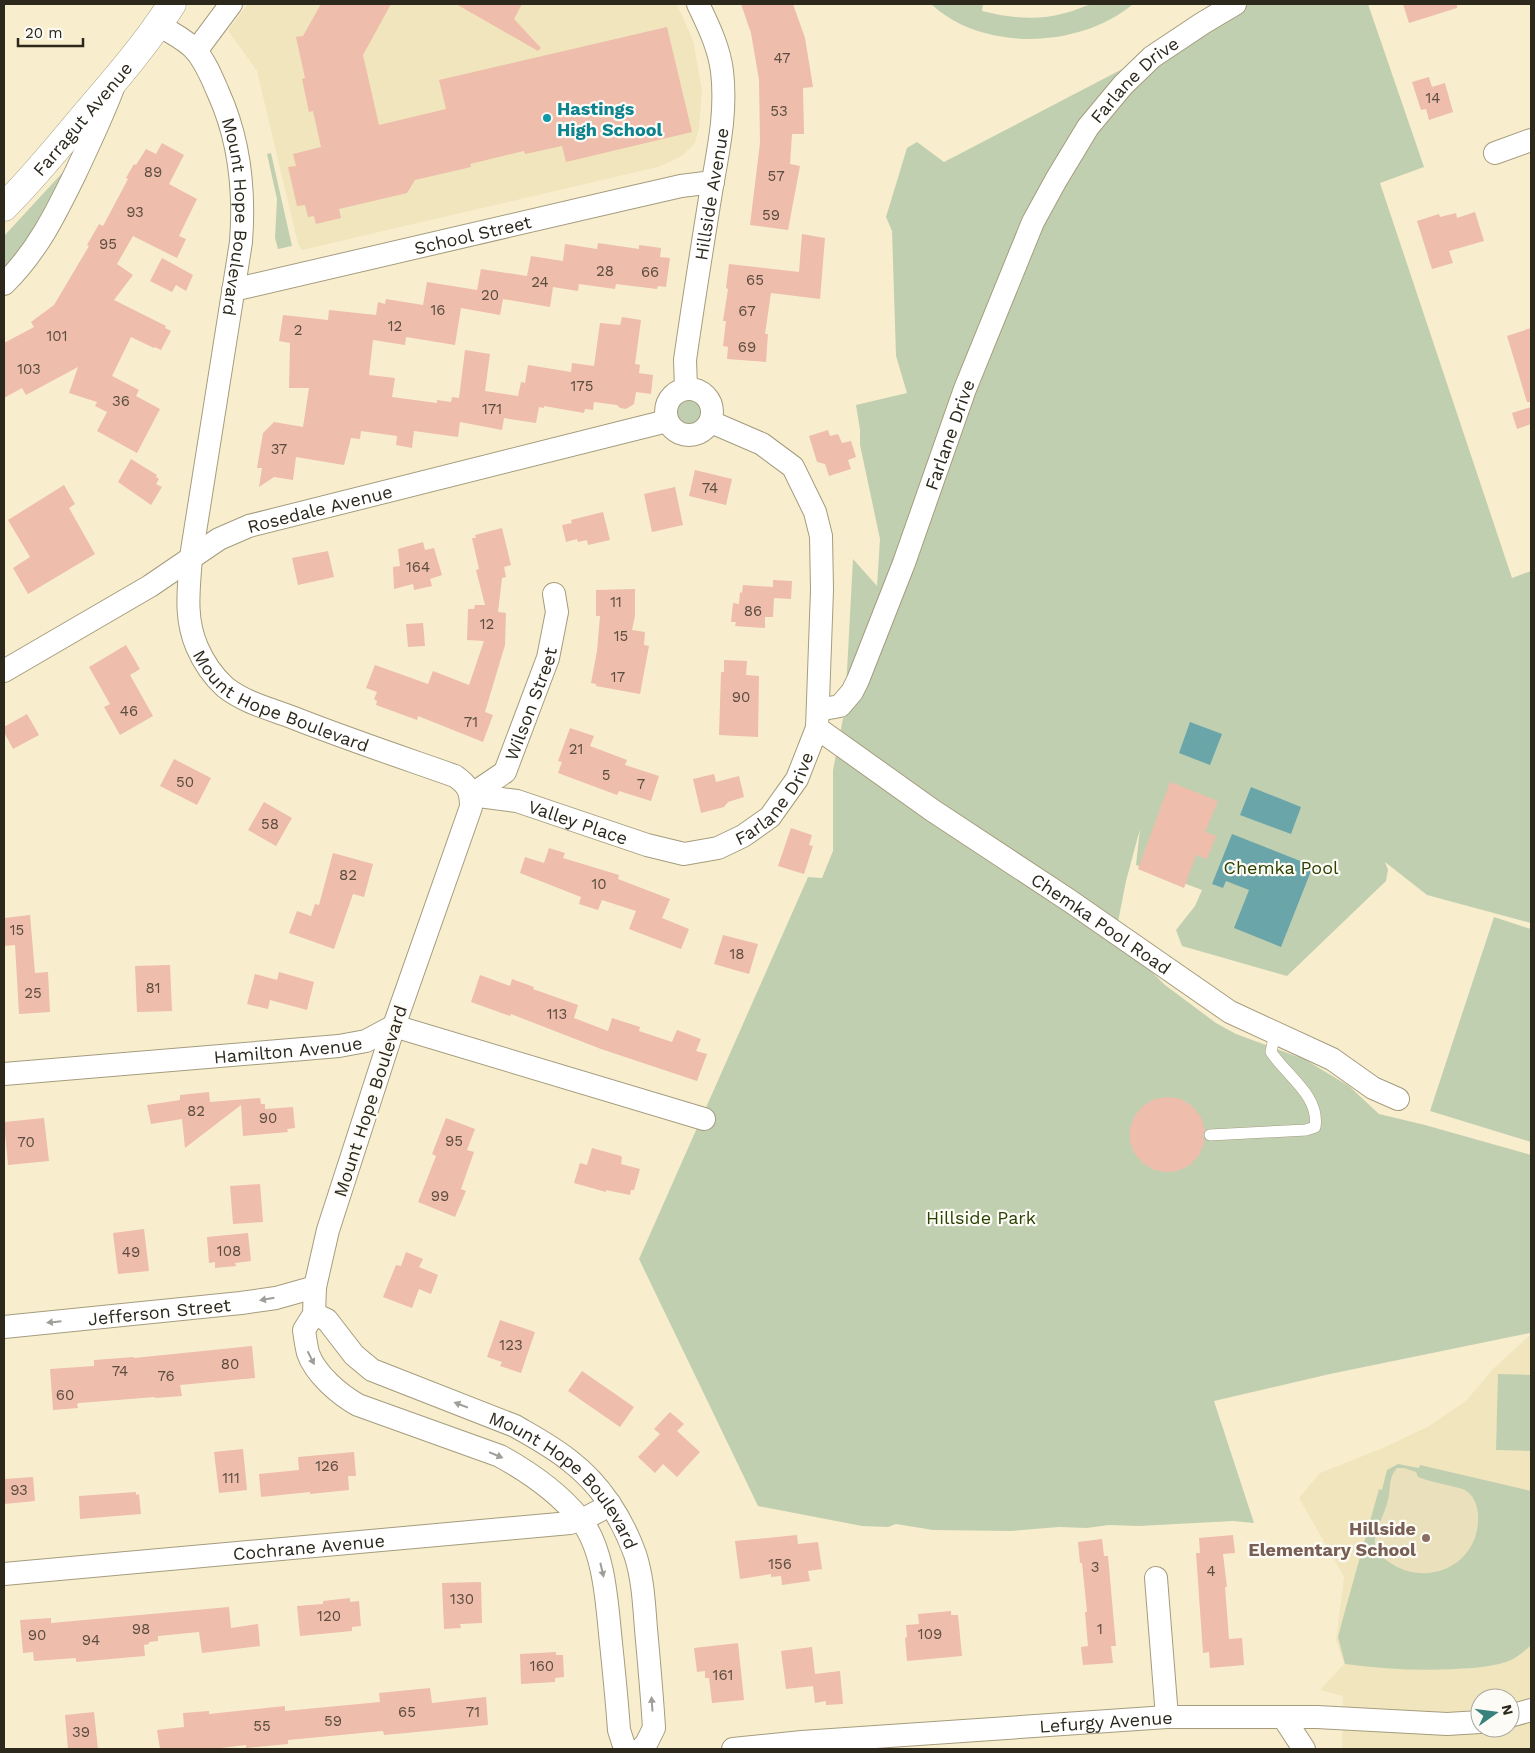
<svg xmlns="http://www.w3.org/2000/svg" width="1535" height="1753" font-family="'Work Sans',sans-serif">
<style>
.built{fill:#f1e5bd;fill-rule:evenodd}
.green{fill:#c1cfb1}
.sand{fill:#eae1bc}
.water{fill:#6aa5a9}
.building{fill:#eebdab}
.lines{fill:none;stroke-linecap:round;stroke-linejoin:round}
.service-casing{stroke:#a59c7e;stroke-width:12}
.minor-casing{stroke:#a59c7e;stroke-width:24}
.secondary-casing{stroke:#a59c7e;stroke-width:29}
.service{stroke:#fff;stroke-width:11}
.minor{stroke:#fff;stroke-width:22}
.secondary{stroke:#fff;stroke-width:28}
.oneway{fill:#a09e99}
.culture-dot{fill:#0f9aa8;stroke:#fdfbf5;stroke-width:2}
.education-dot{fill:#8d6e63;stroke:#fdfbf5;stroke-width:2}
.labels{text-anchor:middle;dominant-baseline:central;stroke-width:4.5;stroke-linejoin:round;paint-order:stroke}
.number-label{font-size:15px;fill:#5c4d40}
.street-label{font-size:18px;fill:#2c281c;stroke:#fdfbf5}
.culture-label{font-size:18px;font-weight:bold;fill:#0d838f;stroke:#fdfbf5;text-anchor:start}
.park-label{font-size:18px;fill:#2a4100;stroke:#fdfbf5}
.education-label{font-size:18px;font-weight:bold;fill:#785e54;stroke:#fdfbf5;text-anchor:end}
</style>
<rect width="100%" height="100%" fill="#f8eece"/>
<!-- built -->
<path class="built" d="M248,4H677L693,40L702,90L699,128L695,143L682,156L658,167L302,250L298,244L257,71L229,32V29Z
M1531,1334V1749H1342L1343,1696L1320,1690L1344,1664L1336,1640L1344,1577L1299,1498L1320,1473L1385,1447L1429,1426L1466,1401L1492,1370ZM1480,1698H1510V1728H1480Z"/>
<!-- green -->
<path class="green" d="M931,4H983L982,11C1010,18 1037,21 1065,13C1075,11 1085,5 1094,4C1107,2 1120,4 1133,4C1080,49 982,52 931,4Z
M1247,4H1368L1424,167L1380,183L1512,578L1531,571V923L1427,895L1385,862L1388,870L1386,881L1287,976L1182,946L1176,930L1195,906L1202,890L1136,865L1140,829L1126,881L1118,922L1150,970L1165,985L1216,1023L1236,1034L1304,1059L1349,1086L1379,1114L1425,1125L1531,1155V1328L1530,1333L1330,1374L1214,1401L1254,1523L1233,1521L1139,1526L1109,1525L1087,1528L1059,1527L1011,1531L933,1530L896,1524L888,1527L862,1526L758,1506L639,1259L808,877L822,878L833,851V770L845,708L853,559L877,586L880,539L860,445V430L856,405L907,393L896,356L892,231L886,217L907,148L917,142L944,162Z
M271,153L292,246L278,249L275,238L277,199L267,154Z
M65,170L31,235L4,271V236Z
M677 411a13 13 0 1 1 26 0a13 13 0 1 1-26 0Z
M1494,917L1531,929V1142L1430,1111Z
M1498,1374L1531,1375V1451L1496,1450Z
M1398,1464L1419,1468L1420,1465L1531,1491V1645C1524,1652 1515,1659 1506,1662C1490,1667 1473,1668 1456,1669C1419,1671 1383,1669 1345,1664L1338,1637L1343,1618L1379,1489L1382,1490L1387,1470Z"/>
<!-- sand -->
<path class="sand" d="M1397,1468H1404L1416,1472L1418,1477C1428,1481 1439,1483 1451,1486C1455,1487 1461,1488 1465,1490C1474,1495 1478,1507 1478,1516C1480,1563 1430,1588 1392,1564C1385,1560 1377,1553 1375,1544C1374,1537 1378,1529 1380,1522C1383,1515 1386,1508 1388,1500C1391,1488 1388,1478 1397,1468Z"/>
<!-- water -->
<path class="water" d="M1190,722L1222,734L1210,765L1179,753Z
M1251,787L1301,807L1291,834L1240,815Z
M1232,834L1313,866L1281,947L1234,928L1249,890L1226,881L1223,888L1212,884Z"/>
<!-- building -->
<path class="building" d="M321,4H391L363,55L379,125L446,109L439,80L667,27L692,132L566,162L562,146L525,154L524,151L470,164L471,167L415,180L407,193L339,209L341,218L316,224L314,216L308,217L305,205L297,206L288,167L296,166L293,154L321,147L313,111L309,112L302,79L305,78L296,37L303,36Z
M456,4H522L514,19L541,48L538,51Z
M741,4H793L805,38L813,87L803,88L804,134H792L790,164L800,166L788,230L750,225L760,143L759,80L751,33Z
M1403,4H1457V8L1409,23Z
M1429,77L1432,87L1445,83L1453,112L1429,120L1426,109L1421,110L1412,82Z
M162,143L184,155L169,184L197,199L179,236L186,239L177,258L133,236L117,264L133,275L114,300L166,326L165,328L171,331L161,350L155,347L154,348L131,337L112,376L139,390L136,396L160,409L137,453L97,431L107,412L95,406L97,402L69,393L78,367L26,395L22,388L4,398V343L34,327L31,322L54,305L89,246L87,245L99,224L103,226L128,179L126,178L134,164L136,165L146,149L156,154Z
M1475,212L1484,241L1449,251L1453,263L1432,269L1417,221L1439,214L1440,217L1456,213L1457,218Z
M802,234L825,238L820,299L771,293L765,334H768L766,362L727,359L728,347L723,346L726,321H723L728,289L726,288L729,264L799,272Z
M598,243L639,249V245L661,248L660,257L670,258L666,287L658,286L657,289L616,284L615,289L579,284L578,291L553,287L550,307L503,299L500,315L461,308L455,345L406,337L405,345L373,340L369,375L395,378L392,397L437,403V400L451,402L452,397L459,398L465,350L490,354L485,391L518,396L521,382L525,383L528,365L571,372L572,363L594,366L600,323L620,325L622,317L641,320L635,364L640,365L639,373L653,375L651,394L636,392L634,404L626,409L620,408L617,405L594,402L593,410L585,409L584,413L544,406V408L539,407L536,423L504,418L502,430L460,422L458,437L414,431L412,448L396,445L397,436L361,431L360,439L351,438L344,465L296,457L293,480L274,477L259,487L262,468H257L263,433L274,422L303,427L309,388H289L290,343L279,341L283,315L328,320L329,310L376,315L378,302L385,304L386,299L423,305L427,282L477,290L481,269L527,276L531,256L563,261L565,244L597,249Z
M162,258L193,275L186,291L176,285L172,292L150,281Z
M1531,328V402H1527L1507,336Z
M1531,407V424L1517,429L1512,413Z
M828,430L830,436L838,434L842,443L851,441L856,457L848,460L851,469L829,476L825,464L817,462L809,436Z
M131,459L157,475L156,477L159,479L156,484L162,487L151,505L118,482Z
M695,470L732,479L726,505L689,496Z
M64,485L75,504L69,508L95,554L28,594L13,568L30,557L8,520Z
M675,487L683,525L652,532L644,494Z
M603,512L610,540L588,545L587,540L578,542L577,539L566,542L562,525L572,523L571,520Z
M502,528L511,565L504,567L506,577L502,578L498,612L506,613L505,645L485,712L493,715L483,742L418,716L417,720L376,705L377,701L374,699L377,692L366,688L375,665L428,684L433,671L469,685L484,641L467,640L468,609H474L475,605H485L476,570L479,569L472,538H476L475,535Z
M423,542L425,550L434,548L442,575L430,579L432,586L414,590L413,584L394,589L393,567L400,566L398,549Z
M328,551L334,577L298,585L292,558Z
M773,580L792,581L791,599L774,598L773,617H765V628L735,626L736,622H731L733,603L739,604L740,592L742,593L743,585L773,587Z
M635,589V616L632,630L645,632L644,645L649,646L640,694L596,686V684L591,683L597,651L600,616H596V590Z
M423,623L425,646L408,647L406,624Z
M126,645L140,669L130,675L153,716L120,735L104,707L110,704L89,667Z
M724,660L747,661L746,675L759,676L758,737L719,735L721,672H724Z
M27,714L39,735L13,749L4,732V727Z
M570,728L594,736L590,746L627,760L625,765L659,776L651,801L619,791L617,795L558,773L562,762L558,761Z
M174,759L211,778L197,805L160,786Z
M714,774L716,782L739,776L744,797L728,802L724,807L701,813L693,779Z
M1170,782L1218,801L1205,832L1216,836L1207,859L1196,855L1184,888L1138,869Z
M264,802L292,818L276,846L248,830Z
M791,828L812,835L809,845L813,846L804,874L778,866Z
M549,848L565,853L563,858L619,875L618,879L670,899L662,918L689,929L681,949L629,929L636,911L602,900L598,910L579,904L581,897L520,873L525,857L544,863Z
M333,853L373,864L364,897L353,894L334,949L289,933L297,911L311,916L315,904L319,905Z
M30,915L35,973L48,972L50,1012L19,1014L15,945L4,946V918Z
M723,935L758,944L749,974L714,964Z
M170,965L172,1011L137,1012L135,966Z
M279,972L314,982L307,1010L270,1000L268,1009L247,1004L255,974L277,980Z
M480,975L510,986L512,979L534,987L533,989L578,1005L574,1018L608,1031L612,1018L640,1027L639,1031L672,1042L677,1030L701,1039L696,1051L707,1054L697,1081L601,1049L511,1014L510,1016L471,1002Z
M209,1092L210,1102L260,1098L261,1104H265V1109L293,1107L295,1128L287,1129L288,1132L243,1136L241,1105L185,1148L182,1119L151,1124L147,1105L180,1100V1095Z
M1168,1097L1181,1099L1192,1106L1201,1117L1205,1130L1203,1135L1204,1143L1199,1155L1190,1165L1178,1171L1167,1172L1154,1170L1143,1163L1134,1153L1130,1141V1128L1135,1115L1143,1106L1155,1099Z
M44,1118L49,1161L8,1165L4,1122Z
M446,1118L475,1129L467,1150L474,1152L461,1189L466,1191L455,1217L418,1202L436,1156L432,1154Z
M592,1148L621,1156L622,1157L621,1164L640,1169L634,1190H631L630,1195L611,1191L606,1190V1192L574,1183L580,1163L587,1165Z
M260,1184L263,1222L233,1224L230,1186Z
M144,1229L149,1271L118,1274L113,1233Z
M248,1233L251,1261L235,1263L236,1266L215,1268V1262L209,1263L207,1237Z
M406,1252L423,1259L419,1267L438,1275L431,1294L419,1289L412,1308L383,1297L396,1265L401,1266Z
M500,1320L535,1332L521,1373L500,1366L502,1362L487,1357Z
M252,1346L255,1378L180,1385L182,1396L155,1398V1397L79,1403L77,1404L78,1408L53,1410L50,1369L94,1366V1360L134,1357V1358Z
M582,1371L634,1407L620,1427L568,1391Z
M670,1412L684,1424L677,1431L700,1452L677,1477L663,1464L655,1473L638,1457L660,1434L654,1429Z
M243,1449L247,1490L219,1493L214,1452Z
M354,1452L356,1476H348L349,1490L310,1494V1492L261,1497L259,1474L299,1470L298,1457Z
M33,1477L35,1501L4,1504V1479Z
M136,1492V1495L139,1494L141,1514L80,1519L79,1496Z
M797,1535L798,1544L818,1542L822,1569L808,1571L810,1581L782,1585L781,1576L771,1577V1574L740,1579L735,1541Z
M1233,1535L1235,1553L1223,1554L1227,1587H1225L1229,1639L1242,1638L1244,1665L1210,1668L1209,1652L1203,1653L1196,1553H1200L1199,1538Z
M1102,1539L1104,1556H1108L1116,1646H1111L1113,1663L1083,1665L1081,1647L1088,1646L1085,1612H1087L1082,1563H1080L1078,1542Z
M481,1582L482,1623L460,1624L461,1628L444,1629L442,1583Z
M350,1598V1602L359,1601L361,1626L352,1627V1631L300,1636L297,1606L323,1604V1601Z
M229,1607L231,1628L258,1624L260,1646L202,1653L199,1632L158,1636V1641L149,1642V1644L144,1645L145,1656L76,1662V1658L34,1661L33,1652L23,1653L20,1620L51,1618V1623Z
M951,1611V1615H958L962,1656L907,1661L905,1638L907,1637L906,1625L919,1624L918,1614Z
M738,1643L744,1700L712,1703L709,1678H705V1671L697,1672L694,1648Z
M812,1647L815,1674L840,1671L843,1704L826,1705V1701L815,1703L813,1686L786,1689L781,1651Z
M556,1652V1655H563L564,1677L555,1678V1682L521,1684L520,1654Z
M430,1688L432,1703L486,1697L488,1725L406,1733L384,1735L383,1731L288,1740V1744L246,1748V1745L212,1749H160L157,1730L184,1727L183,1713L209,1711V1714L285,1706V1711L380,1702L379,1693Z
M94,1712L98,1749H68L65,1715Z"/>
<g class="lines">
<!-- service casing -->
<g class="service-casing">
<path id="service" d="M1210,1135L1306,1130L1315,1127C1320,1096 1287,1076 1271,1052L1275,1033"/>
</g>
<!-- minor casing -->
<g class="minor-casing">
<g id="minor">
<path id="s1" d="M159,25C171,33 187,40 196,51C206,63 212,78 218,92C240,140 245,190 241,242L191,557C189,588 184,617 197,647C203,661 213,676 225,687C245,703 271,709 294,718C347,739 401,757 455,776C468,785 471,791 471,807L394,1026L328,1230L315,1287L314,1314L304,1330C305,1337 306,1345 308,1353C315,1374 340,1395 358,1405L500,1456C529,1472 559,1493 580,1519C605,1549 607,1606 611,1643C614,1672 617,1701 619,1730L625,1749"/>
<path d="M196,51L231,4"/>
<path d="M1495,153L1531,140"/>
<path d="M4,284C37,252 56,213 76,172C89,144 102,117 113,88"/>
<path id="s2" d="M233,290L620,200L681,186L713,182"/>
<path id="s3" d="M686,388L685,360C693,304 702,248 711,192C718,151 727,113 722,71C719,47 708,25 698,4"/>
<circle cx="689" cy="412" r="23"/>
<path id="s4" d="M4,671L150,586L219,539L249,526L667,421"/>
<path id="s5" d="M818,710L840,706L852,692L858,680L904,563L965,389L1033,222L1056,180L1088,127L1123,85L1152,57L1203,23L1235,4"/>
<path id="s6" d="M817,728L932,810L1070,901L1230,1012L1332,1059L1373,1088L1398,1099"/>
<path id="s7" d="M471,795L517,801L647,845L684,854L718,848L743,836L770,817L797,779L817,728L822,590L821,536L815,512L793,467L762,444L711,422"/>
<path id="s8" d="M471,795L505,772L548,658L557,612L554,594"/>
<path id="s9" d="M4,1074L339,1046L366,1041L394,1026L704,1119"/>
<path id="s10" d="M314,1314L327,1320L354,1355L372,1370L515,1426C534,1437 553,1447 570,1461C600,1484 622,1518 635,1554C643,1578 644,1604 646,1629C649,1662 652,1695 654,1728L646,1744L641,1749"/>
<path id="s11" d="M4,1327L241,1303L276,1298L315,1287"/>
<path id="s12" d="M4,1574L570,1523C585,1519 597,1513 610,1504"/>
<path d="M1156,1578L1167,1717"/>
<path d="M1510,1716L1531,1710"/>
<path d="M1283,1717L1304,1749"/>
<path id="s13" d="M733,1749L802,1742L1167,1717H1317L1447,1724L1480,1722"/>
</g>
</g>
<!-- secondary casing -->
<g class="secondary-casing">
<g id="secondary">
<path id="s14" d="M4,207C33,178 59,146 85,115C116,79 147,43 172,4"/>
</g>
</g>
<!-- service -->
<use href="#service" class="service"/>
<!-- minor -->
<use href="#minor" class="minor"/>
<!-- secondary -->
<use href="#secondary" class="secondary"/>
</g>
<!-- one-way arrows -->
<defs><path id="oneway-solid" d="M-6-.8H1V-3.2L6.5 0L1 3.2V.8H-6Z" transform="scale(1.25)"/></defs>
<g class="oneway">
<use href="#oneway-solid" transform="translate(267 1299) rotate(170)"/>
<use href="#oneway-solid" transform="translate(54 1322) rotate(174)"/>
<use href="#oneway-solid" transform="translate(311 1358) rotate(63)"/>
<use href="#oneway-solid" transform="translate(461 1405) rotate(-159)"/>
<use href="#oneway-solid" transform="translate(496 1455) rotate(23)"/>
<use href="#oneway-solid" transform="translate(602 1570) rotate(77)"/>
<use href="#oneway-solid" transform="translate(652 1704) rotate(-94)"/>
</g>
<!-- markers -->
<circle class="culture-dot" cx="547" cy="118" r="5"/>
<circle class="education-dot" cx="1426" cy="1538" r="5"/>
<g class="labels">
<!-- number labels -->
<g class="number-label">
<text x="782" y="58">47</text>
<text x="1433" y="98">14</text>
<text x="779" y="111">53</text>
<text x="153" y="172">89</text>
<text x="776" y="176">57</text>
<text x="135" y="212">93</text>
<text x="771" y="215">59</text>
<text x="108" y="244">95</text>
<text x="605" y="271">28</text>
<text x="650" y="272">66</text>
<text x="755" y="280">65</text>
<text x="540" y="282">24</text>
<text x="490" y="295">20</text>
<text x="438" y="310">16</text>
<text x="747" y="311">67</text>
<text x="395" y="326">12</text>
<text x="298" y="330">2</text>
<text x="57" y="336">101</text>
<text x="747" y="347">69</text>
<text x="29" y="369">103</text>
<text x="582" y="386">175</text>
<text x="121" y="401">36</text>
<text x="492" y="409">171</text>
<text x="279" y="449">37</text>
<text x="710" y="488">74</text>
<text x="418" y="567">164</text>
<text x="616" y="602">11</text>
<text x="753" y="611">86</text>
<text x="487" y="624">12</text>
<text x="621" y="636">15</text>
<text x="618" y="677">17</text>
<text x="741" y="697">90</text>
<text x="129" y="711">46</text>
<text x="471" y="722">71</text>
<text x="576" y="749">21</text>
<text x="606" y="775">5</text>
<text x="185" y="782">50</text>
<text x="641" y="784">7</text>
<text x="270" y="824">58</text>
<text x="348" y="875">82</text>
<text x="599" y="884">10</text>
<text x="17" y="930">15</text>
<text x="737" y="954">18</text>
<text x="153" y="988">81</text>
<text x="33" y="993">25</text>
<text x="557" y="1014">113</text>
<text x="196" y="1111">82</text>
<text x="268" y="1118">90</text>
<text x="454" y="1141">95</text>
<text x="26" y="1142">70</text>
<text x="440" y="1196">99</text>
<text x="229" y="1251">108</text>
<text x="131" y="1252">49</text>
<text x="511" y="1345">123</text>
<text x="230" y="1364">80</text>
<text x="120" y="1371">74</text>
<text x="166" y="1376">76</text>
<text x="65" y="1395">60</text>
<text x="327" y="1466">126</text>
<text x="231" y="1478">111</text>
<text x="19" y="1490">93</text>
<text x="780" y="1564">156</text>
<text x="1095" y="1567">3</text>
<text x="1211" y="1571">4</text>
<text x="462" y="1599">130</text>
<text x="329" y="1616">120</text>
<text x="141" y="1629">98</text>
<text x="1100" y="1629">1</text>
<text x="930" y="1634">109</text>
<text x="37" y="1635">90</text>
<text x="91" y="1640">94</text>
<text x="542" y="1666">160</text>
<text x="723" y="1675">161</text>
<text x="407" y="1712">65</text>
<text x="473" y="1712">71</text>
<text x="333" y="1721">59</text>
<text x="262" y="1726">55</text>
<text x="81" y="1732">39</text>
</g>
<!-- street labels -->
<g class="street-label">
<text stroke="none"><textPath href="#s5" startOffset="721">Farlane Drive</textPath></text>
<text stroke="none"><textPath href="#s14" startOffset="118">Farragut Avenue</textPath></text>
<text stroke="none"><textPath href="#s3" startOffset="196">Hillside Avenue</textPath></text>
<text stroke="none"><textPath href="#s1" startOffset="220">Mount Hope Boulevard</textPath></text>
<text stroke="none"><textPath href="#s2" startOffset="246">School Street</textPath></text>
<text stroke="none"><textPath href="#s5" startOffset="316">Farlane Drive</textPath></text>
<text stroke="none"><textPath href="#s4" startOffset="358">Rosedale Avenue</textPath></text>
<text stroke="none"><textPath href="#s1" startOffset="760">Mount Hope Boulevard</textPath></text>
<text stroke="none"><textPath href="#s8" startOffset="114">Wilson Street</textPath></text>
<text stroke="none"><textPath href="#s7" startOffset="334">Farlane Drive</textPath></text>
<text stroke="none"><textPath href="#s7" startOffset="111">Valley Place</textPath></text>
<text stroke="none"><textPath href="#s6" startOffset="345">Chemka Pool Road</textPath></text>
<text stroke="none"><textPath href="#s9" startOffset="285">Hamilton Avenue</textPath></text>
<text transform="translate(370 1101) rotate(-72)">Mount Hope Boulevard</text>
<text stroke="none"><textPath href="#s11" startOffset="156">Jefferson Street</textPath></text>
<text stroke="none"><textPath href="#s10" startOffset="309">Mount Hope Boulevard</textPath></text>
<text stroke="none"><textPath href="#s12" startOffset="306">Cochrane Avenue</textPath></text>
<text stroke="none"><textPath href="#s13" startOffset="374">Lefurgy Avenue</textPath></text>
</g>
<!-- culture labels -->
<g class="culture-label">
<text x="557" y="108">Hastings<tspan x="557" dy="21">High School</tspan></text>
</g>
<!-- park labels -->
<g class="park-label">
<text x="1281" y="867">Chemka Pool</text>
<text x="981" y="1217">Hillside Park</text>
</g>
<!-- education labels -->
<g class="education-label">
<text x="1416" y="1528">Hillside<tspan x="1416" dy="21">Elementary School</tspan></text>
</g>
</g>
<!-- border -->
<rect width="1535" height="1753" fill="none" stroke="#2c281c" stroke-width="10"/>
<!-- north arrow -->
<g transform="translate(1495 1713) rotate(76)"><circle r="24" fill="#fdfbf5" stroke="#a9a79e"/>
<path d="M0-4L9 19L0 12L-9 19Z" fill="#39817d"/>
<text y="-8" font-size="14" font-weight="bold" text-anchor="middle" fill="#2c281c">N</text>
</g>
<!-- scale -->
<path d="M18 38v8h65v-8" fill="none" stroke="#2c281c" stroke-width="2.5"/>
<text x="25" y="38" font-size="15" fill="#2c281c" stroke="#fdfbf5" stroke-width="4" paint-order="stroke">20 m</text>
</svg>
